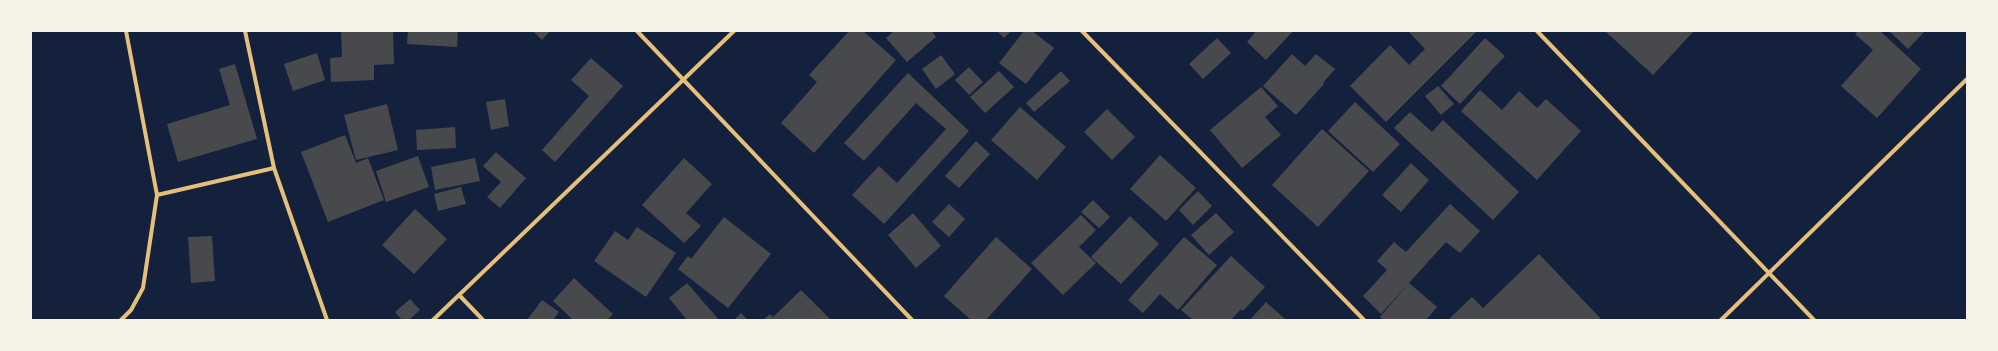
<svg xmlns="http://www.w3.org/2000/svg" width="1998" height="351" font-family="'Public Sans',sans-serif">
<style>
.building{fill:#48494c}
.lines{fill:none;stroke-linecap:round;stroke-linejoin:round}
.minor{stroke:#e5c07b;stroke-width:4}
</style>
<rect width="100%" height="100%" fill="#14213d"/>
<!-- building -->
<path class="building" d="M341,31H393L394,64L374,65V80L331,82L330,58L342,57Z
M408,31H458L457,47L407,44Z
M533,31H550L542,40Z
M849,31H863L896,60L814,153L781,123L817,82L809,75Z
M894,31H932L936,37L907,62L886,38Z
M997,31H1011L1004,38Z
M1024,31H1032L1054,48L1026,84L999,63Z
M1256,31H1293L1266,60L1247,42Z
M1408,31H1477L1386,122L1350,86L1390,45L1409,65L1425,49Z
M1605,31H1694L1653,75Z
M1858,31H1880L1921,69L1877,118L1841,86L1873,50L1855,34Z
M1889,31H1925L1908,49Z
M1217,38L1231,53L1203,79L1189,64Z
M1485,38L1505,56L1460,104L1441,86Z
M317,53L325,80L293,91L284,64Z
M1292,54L1305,66L1316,54L1335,69L1323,83L1324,84L1296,115L1263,86Z
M941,55L955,74L936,89L922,69Z
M591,58L623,86L555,162L542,150L589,96L571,80Z
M235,64L257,139L178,162L167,124L230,105L219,69Z
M969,67L983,82L969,95L955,80Z
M999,71L1014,87L985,113L970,97Z
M1061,71L1070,81L1034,112L1026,103Z
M908,73L969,131L884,224L852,195L879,166L897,183L946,129L916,103L864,161L844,143Z
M1438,86L1454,104L1441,115L1425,96Z
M1261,87L1278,106L1265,117L1281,135L1242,168L1210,130Z
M1480,90L1502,110L1519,91L1537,108L1546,99L1581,131L1537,180L1461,111Z
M505,99L509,126L491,130L486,102Z
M1355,102L1400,144L1373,172L1328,131Z
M387,104L398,150L356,160L344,115Z
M1020,107L1066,147L1037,180L991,140Z
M1107,109L1135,137L1112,160L1084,132Z
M1410,112L1432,132L1443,120L1519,192L1493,220L1394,128Z
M455,127L456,148L417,150L416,130Z
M1322,129L1369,171L1318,227L1272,185Z
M345,135L357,165L356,163L368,158L384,200L328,222L301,152Z
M976,141L990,154L959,188L945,176Z
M496,152L526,178L500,208L487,197L501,182L483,166Z
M1160,155L1196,188L1166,221L1130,189Z
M418,156L429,187L386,202L376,171Z
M475,158L480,181L435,190L431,167Z
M684,158L712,184L686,213L701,226L684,243L642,205Z
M1411,163L1429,180L1401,212L1382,195Z
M461,187L466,204L438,211L434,194Z
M1198,191L1212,206L1193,225L1179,210Z
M1093,200L1110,217L1099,228L1081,212Z
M949,204L965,219L949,237L932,222Z
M1450,204L1480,231L1460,253L1446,242L1381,314L1363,296L1387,270L1377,261L1394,242L1406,252Z
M415,209L447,239L414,274L382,245Z
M913,213L941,246L916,268L888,235Z
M1216,213L1234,232L1209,255L1191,235Z
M1081,215L1096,230L1079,247L1096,263L1063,295L1031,263Z
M1130,216L1159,244L1121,284L1091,257Z
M724,217L771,254L728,308L678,269L688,256L691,259Z
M637,227L676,253L646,297L594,261L615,231L628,240Z
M212,236L215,281L191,283L188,237Z
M996,237L1032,269L986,320H971L944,296Z
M1184,237L1217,265L1178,310L1160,294L1143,313L1128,300Z
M1539,254L1602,320H1448L1472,297L1483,308Z
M1231,256L1265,287L1243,311L1241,309L1231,320H1193L1181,310Z
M574,278L613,314L607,320H573L553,301Z
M687,283L719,320H687L669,298Z
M1409,283L1437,307L1426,320H1384L1380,317Z
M801,290L831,320H763L770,314L773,317Z
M410,299L420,310L409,320H402L395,312Z
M542,300L559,312L553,320H527Z
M1266,302L1286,320H1250Z
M741,313L748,320H734Z"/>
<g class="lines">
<!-- minor -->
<path class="minor" d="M126,31L157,195
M637,31L912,320
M1082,31L1364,320
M1537,31L1814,320
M274,168L327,320
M460,296L483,320
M121,320L131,310L143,288L157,195L274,168L245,31
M433,320L734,31
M1721,320L1967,79"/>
</g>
<!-- border -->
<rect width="1998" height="351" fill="none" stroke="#f6f1e7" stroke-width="64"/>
</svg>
